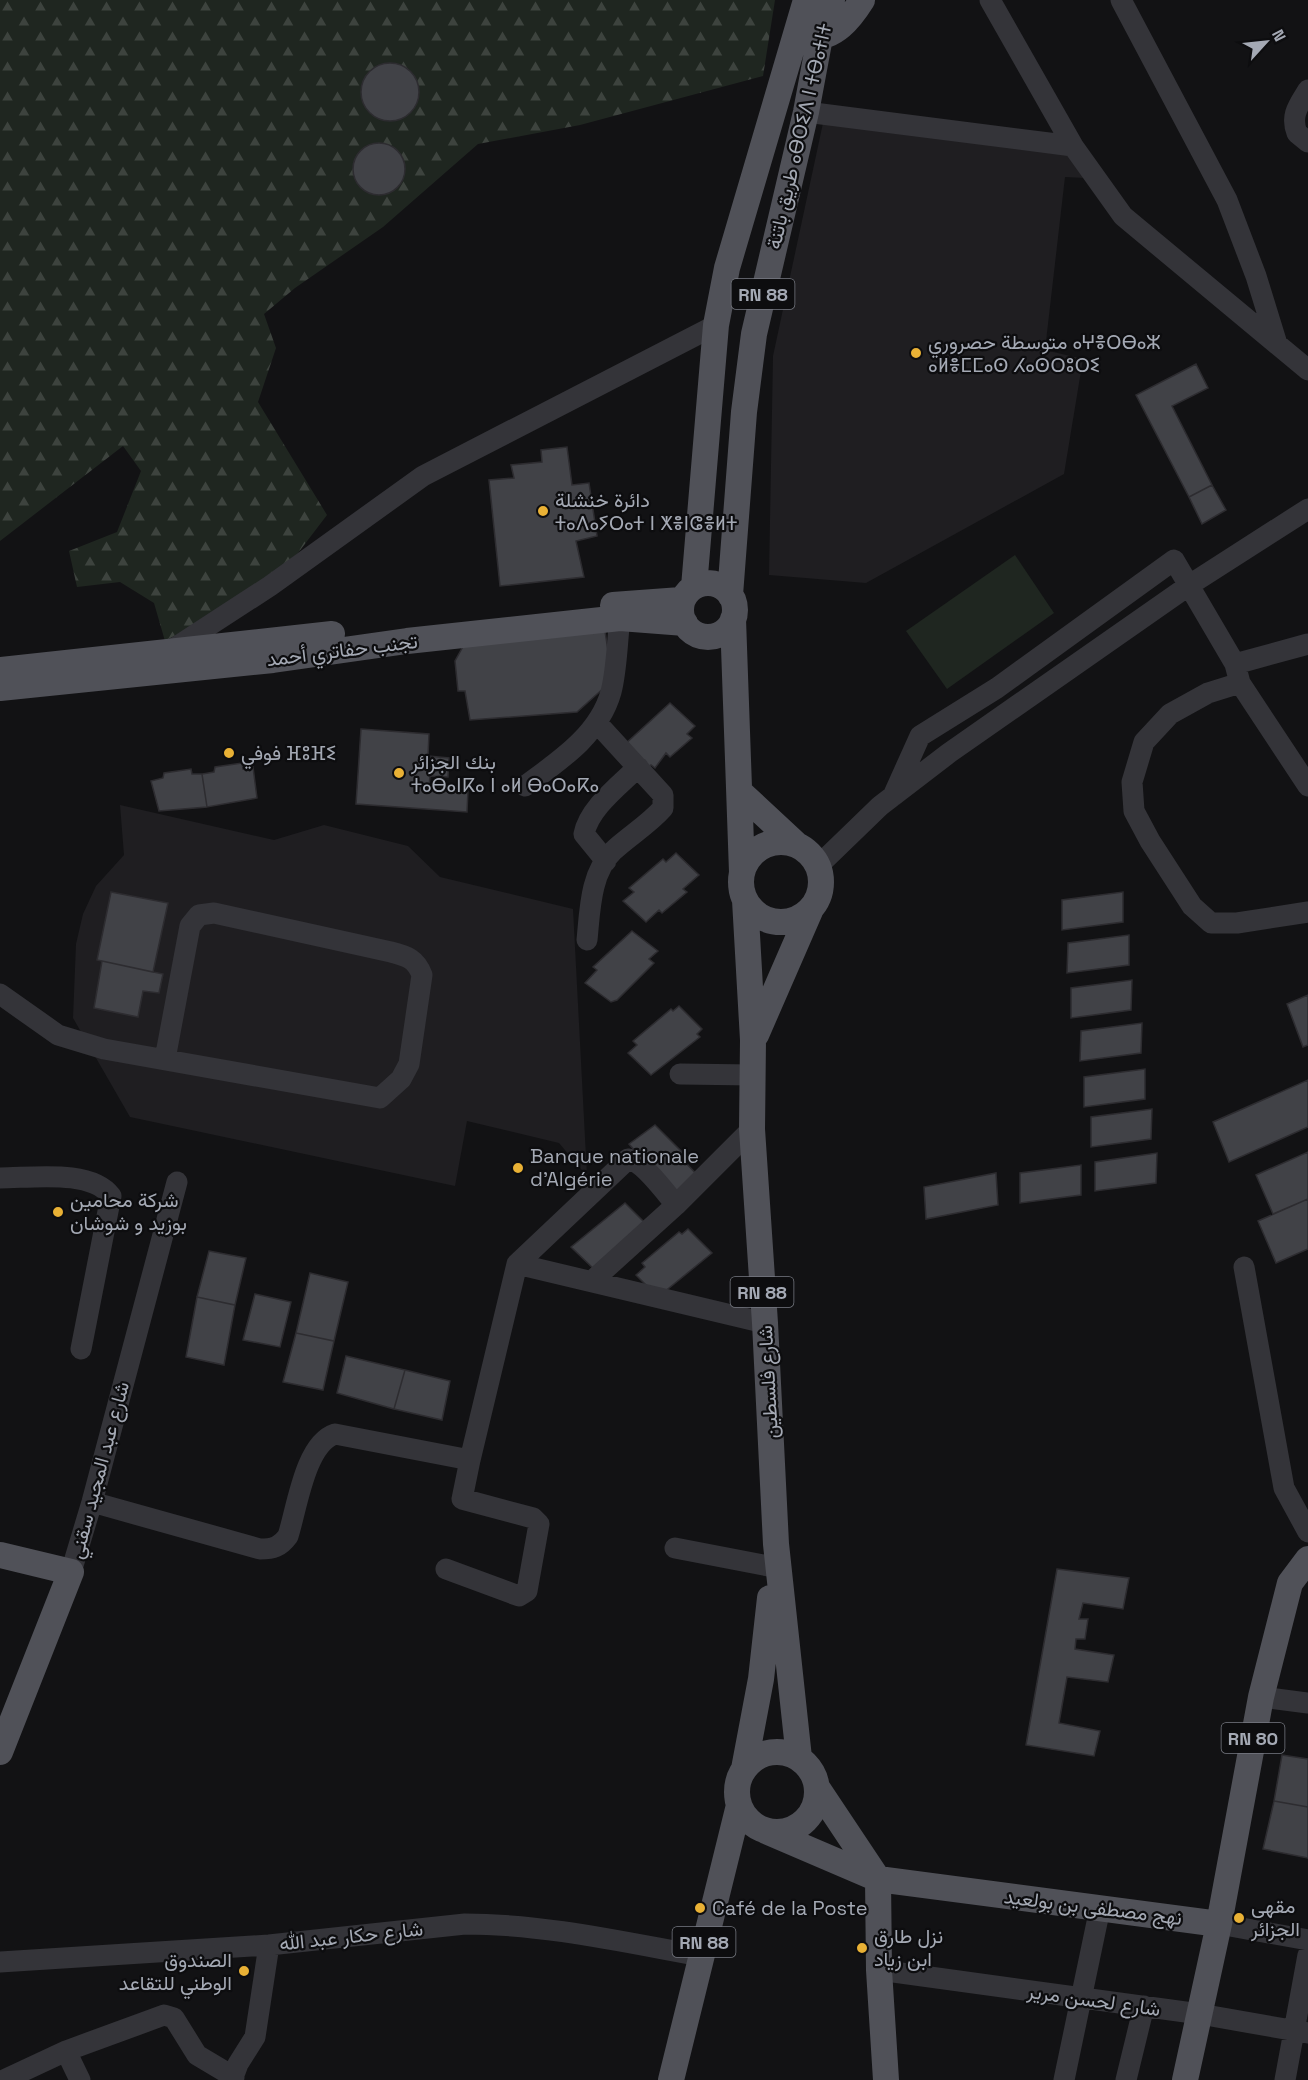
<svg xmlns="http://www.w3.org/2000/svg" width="1308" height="2080" font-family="'Space Grotesk',Vazirmatn,'Noto Sans Tifinagh',sans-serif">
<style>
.built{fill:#1f1e21}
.forest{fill:url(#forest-firs)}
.pitch{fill:#1f2620}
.building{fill:#414247;stroke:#2d2c30;stroke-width:1.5}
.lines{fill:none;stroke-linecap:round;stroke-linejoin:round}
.minor{stroke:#343439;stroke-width:21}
.major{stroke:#505158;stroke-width:26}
.poi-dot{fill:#e9b135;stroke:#0d0d0f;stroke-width:2}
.labels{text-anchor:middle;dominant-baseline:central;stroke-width:4.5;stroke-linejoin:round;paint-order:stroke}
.shield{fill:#0d0d0f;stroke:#777a82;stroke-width:1.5}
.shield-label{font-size:18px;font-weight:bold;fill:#a4a9b4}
.street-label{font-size:20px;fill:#a4a9b4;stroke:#0d0d0f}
.poi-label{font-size:20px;fill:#a4a9b4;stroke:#0d0d0f;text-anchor:start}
</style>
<defs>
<pattern id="forest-firs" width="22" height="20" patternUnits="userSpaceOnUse" patternTransform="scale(1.5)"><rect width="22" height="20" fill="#1f2620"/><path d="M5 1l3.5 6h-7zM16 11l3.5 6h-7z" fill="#3d433e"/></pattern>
</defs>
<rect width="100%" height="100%" fill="#121214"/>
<!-- built -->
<path class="built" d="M823,123L1072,155L1085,178L1065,177L1045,350L1083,359L1064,474L866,583L769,575L773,356Z
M120,805L274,840L324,825L408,846L440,877L573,909L587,1176L559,1143L467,1121L455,1186L130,1117L73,1018L76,944L83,914L96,886L124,855Z"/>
<!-- forest -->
<path class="forest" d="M0,0H775L763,76L580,125L478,144L383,227L295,288L264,314L276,348L258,402L327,515L298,553L248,595L165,641L154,603L120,582L77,587L69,551L117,532L141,471L123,446L0,541Z"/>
<!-- pitch -->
<path class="pitch" d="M1015,555L1054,613L947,689L906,631Z"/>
<!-- building -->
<path class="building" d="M361 92a29 29 0 1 1 58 0a29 29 0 1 1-58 0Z
M353 169a26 26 0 1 1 52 0a26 26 0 1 1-52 0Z
M1196,364L1208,388L1172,406L1212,485L1189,497L1136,395Z
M567,447L572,485L589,483L597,536L576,541L584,577L500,586L489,480L514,478L511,465L542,462L541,450Z
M1212,485L1226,510L1202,524L1189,497Z
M604,625L609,657L606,686L577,712L470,720L465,691H458L455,661L465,643Z
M670,703L695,726L687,734L692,738L670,757L666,753L655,768L651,765L648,768L623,746Z
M361,729L429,734L428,756L449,758L448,777L430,776L429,787L468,790L467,812L356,804Z
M242,763L243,769L253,767L257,798L207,807L202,774L214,772L215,767Z
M191,769L192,774H202L207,807L159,811L151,781L163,778L164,773Z
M676,853L699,875L683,889L687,892L662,913L659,910L646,922L623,901L634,892L629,888L663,859L666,862Z
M111,892L168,903L153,972L97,960Z
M1123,892V922L1062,930V900Z
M632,931L658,951L649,959L654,963L617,1000L611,1002L585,983L597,970L593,967Z
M1129,935V965L1067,973L1068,943Z
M102,961L163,974L159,993L143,991L138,1017L94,1008Z
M1132,980L1131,1010L1071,1018V988Z
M1308,995V1045L1303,1047L1287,1004Z
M679,1006L702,1029L697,1034L700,1037L651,1075L628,1053L637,1045L633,1041L671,1009L673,1011Z
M1142,1023L1141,1053L1080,1061L1081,1031Z
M1145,1069V1099L1084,1107V1077Z
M1308,1080V1127L1229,1162L1213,1122Z
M1152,1109L1151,1139L1091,1147V1117Z
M655,1125L690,1160L686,1163L701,1179L676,1198L629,1144Z
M1308,1152V1199L1273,1214L1256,1175Z
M1157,1153L1156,1183L1095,1191V1162Z
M1081,1165V1195L1020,1203V1173Z
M996,1173L998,1205L926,1219L924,1187Z
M1308,1199V1249L1276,1263L1258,1221Z
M625,1203L649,1227L596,1271L571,1247Z
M688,1229L712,1253L658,1297L636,1275L645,1267L642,1263L679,1232L682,1234Z
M209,1251L246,1258L235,1305L197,1297Z
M310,1273L348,1282L334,1341L296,1333Z
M255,1294L291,1302L280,1347L243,1340Z
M197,1297L235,1305L224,1365L186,1357Z
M296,1333L334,1341L323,1390L283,1382Z
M346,1356L405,1370L394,1409L337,1393Z
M405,1370L450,1381L442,1420L394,1409Z
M1057,1569L1129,1578L1123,1609L1083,1603L1079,1619H1088L1085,1639H1076L1075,1649L1114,1655L1108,1682L1067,1677L1059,1723L1100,1731L1094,1756L1026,1745Z
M1282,1755L1308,1759V1807L1274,1801Z
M1274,1801L1308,1807V1858L1263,1849Z"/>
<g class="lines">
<!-- minor -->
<path class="minor" d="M990,0L1073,146L1123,216L1308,370
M1121,0L1227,200L1256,276L1277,344
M1308,90C1299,105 1290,115 1297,133L1308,142
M806,112L1073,146
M170,651L270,586L423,476L716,325
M1235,664L1308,644
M1240,683L1208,693L1170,714L1144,742L1132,782L1134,811L1150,841L1192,906L1211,923H1237L1308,912
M525,786C559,761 599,735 611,692C617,669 617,642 620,618
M893,796L920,736L997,688L1174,560L1235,664L1240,683L1308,786
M606,861L584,834C589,808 620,785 638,767
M818,866L880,806L949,753L1191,584L1308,509
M587,940C590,911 590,873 613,851C629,836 648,825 663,808V795L597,723
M0,994L58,1035L104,1049L380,1098L401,1079L409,1064L422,975C416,959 407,956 391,952L214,913L199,915L190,926L165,1059
M680,1074L753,1075
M0,1178C32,1178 91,1169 111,1196L81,1349
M517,1264L765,1323
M1244,1267L1284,1488L1308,1532
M592,1281L676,1205L752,1129
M92,1502L260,1549C273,1549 280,1547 288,1536C297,1508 305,1444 335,1434L470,1460L517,1264L628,1159C643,1161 666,1193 676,1205
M675,1548L779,1568
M446,1569L519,1596L527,1591L539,1524L533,1518L462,1499L470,1460
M71,1572L92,1502L177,1182
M1261,1697L1308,1703
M1219,1924L1308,1940
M0,1962L269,1945L465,1924C544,1924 623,1942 701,1956
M879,1970L1200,2014L1308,2033
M66,2051L80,2080
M4,2080L66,2051L164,2015L174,2018L197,2055L234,2077
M232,2080L238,2064L255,2037L269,1945
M1064,2080L1100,1908
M1126,2080L1144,2006
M1285,2080L1308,1955"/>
<!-- major -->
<path class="major" d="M811,37C835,38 850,19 862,0
M681 610a27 27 0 1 1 54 0a27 27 0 1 1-54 0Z
M694,587L716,325L727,268L806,0
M730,595L744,412L754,334L806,112L820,37L832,0
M613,605L681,600
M733,619L742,872
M0,670L332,634
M0,688L273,660L407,641L620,618L685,623
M741,793L797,845
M741 882a40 40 0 1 1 80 0a40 40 0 1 1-80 0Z
M745,900L753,1040L752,1129L765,1323L776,1544L799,1758
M756,1035L810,911
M0,1555L71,1572L0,1752
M737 1792a40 40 0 1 1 80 0a40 40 0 1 1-80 0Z
M744,1769L761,1679L770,1598
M818,1789L878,1879
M766,1831L878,1879L1219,1924
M878,1879L879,1970L886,2080
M671,2080L739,1805
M1185,2080L1219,1924L1261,1697L1290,1583L1308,1559"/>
</g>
<!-- markers -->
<g class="poi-dot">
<circle cx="916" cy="353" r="6"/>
<circle cx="543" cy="511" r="6"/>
<circle cx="229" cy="753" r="6"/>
<circle cx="399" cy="773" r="6"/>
<circle cx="518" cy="1168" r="6"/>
<circle cx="58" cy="1212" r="6"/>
<circle cx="700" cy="1908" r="6"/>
<circle cx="1239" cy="1918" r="6"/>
<circle cx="862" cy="1948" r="6"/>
<circle cx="244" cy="1971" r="6"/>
</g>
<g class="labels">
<!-- shield labels -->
<g class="shield">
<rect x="731.5" y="279" width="63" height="30" rx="4.5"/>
<rect x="730.5" y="1277" width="63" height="30" rx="4.5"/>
<rect x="1221.5" y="1723" width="63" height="30" rx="4.5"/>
<rect x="672.5" y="1927" width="63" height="30" rx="4.5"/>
</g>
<g class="shield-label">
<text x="763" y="294">RN 88</text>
<text x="762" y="1292">RN 88</text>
<text x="1253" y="1738">RN 80</text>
<text x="704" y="1942">RN 88</text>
</g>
<!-- street labels -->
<g class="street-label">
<text transform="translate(799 136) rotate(-77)">طريق باتنة ⴰⴱⵔⵉⴷ ⵏ ⵜⴱⴰⵜⵏⵜ</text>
<text transform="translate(342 650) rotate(-7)">تجنب حفاتري أحمد</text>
<text transform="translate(768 1382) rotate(-93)">شارع فلسطين</text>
<text transform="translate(99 1470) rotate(-75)">شارع عبد المجيد سقني</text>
<text transform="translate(1093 1907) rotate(7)">نهج مصطفى بن بولعيد</text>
<text transform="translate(351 1936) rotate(-6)">شارع حكار عبد الله</text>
<text transform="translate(1094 2000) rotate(8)">شارع لحسن مرير</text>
</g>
<!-- poi labels -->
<g class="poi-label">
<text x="928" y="342">متوسطة حصروري ⴰⵖⴻⵔⴱⴰⵣ<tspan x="928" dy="23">ⴰⵍⴻⵎⵎⴰⵙ ⵃⴰⵙⵔⵓⵔⵉ</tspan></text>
<text x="555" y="500">دائرة خنشلة<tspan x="555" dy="23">ⵜⴰⴷⴰⵢⵔⴰⵜ ⵏ ⵅⴻⵏⵛⴻⵍⵜ</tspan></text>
<text x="241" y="753">فوفي ⴼⵓⴼⵉ</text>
<text x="411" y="762">بنك الجزائر<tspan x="411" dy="23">ⵜⴰⴱⴰⵏⴽⴰ ⵏ ⴰⵍ ⴱⴰⵔⴰⴽⴰ</tspan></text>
<text x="530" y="1156">Banque nationale<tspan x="530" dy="23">d'Algérie</tspan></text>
<text x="70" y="1200">شركة محامين<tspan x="70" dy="23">بوزيد و شوشان</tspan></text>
<text x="1251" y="1906">مقهى<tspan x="1251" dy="23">الجزائر</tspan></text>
<text x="712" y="1908">Café de la Poste</text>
<text x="874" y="1936">نزل طارق<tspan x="874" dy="23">ابن زياد</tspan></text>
<text x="232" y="1960" text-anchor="end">الصندوق<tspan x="232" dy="23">الوطني للتقاعد</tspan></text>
</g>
</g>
<!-- north arrow -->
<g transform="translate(1266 42) rotate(63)" stroke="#0d0d0f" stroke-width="4.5" paint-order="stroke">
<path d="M0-4.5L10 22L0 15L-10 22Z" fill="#a4a9b4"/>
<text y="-9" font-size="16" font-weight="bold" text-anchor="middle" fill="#a4a9b4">N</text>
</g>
</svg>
